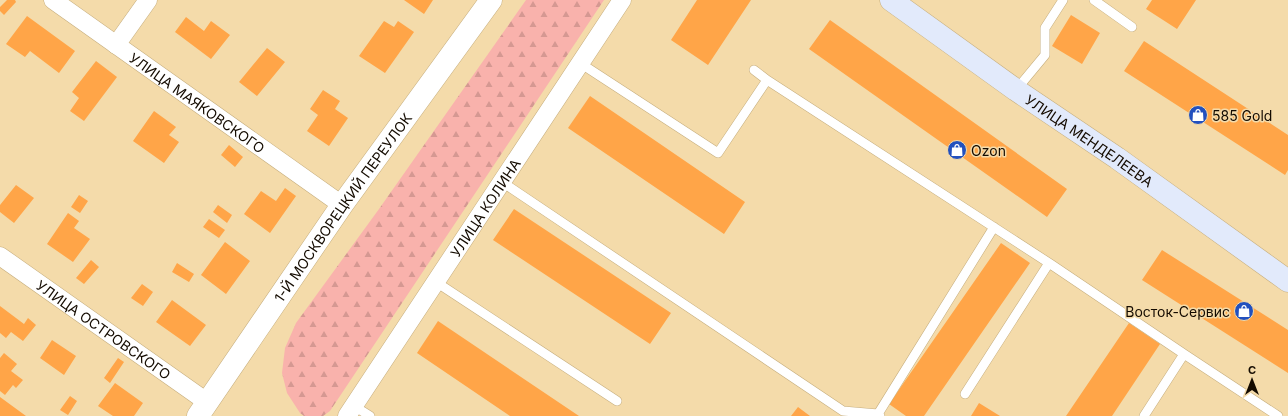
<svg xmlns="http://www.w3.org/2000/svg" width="1288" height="416" font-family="Inter,sans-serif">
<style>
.forest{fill:url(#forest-firs)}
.building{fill:#ffa548}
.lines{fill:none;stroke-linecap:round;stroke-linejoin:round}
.service-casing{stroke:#c6ae7e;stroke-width:10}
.minor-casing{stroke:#c6ae7e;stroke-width:19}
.tertiary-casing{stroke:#c6ae7e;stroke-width:23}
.secondary-casing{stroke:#c6ae7e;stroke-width:23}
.service{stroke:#fff;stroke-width:9}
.minor{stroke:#fff;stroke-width:18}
.tertiary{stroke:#fff;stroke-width:22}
.secondary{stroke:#e2eafb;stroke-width:22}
.labels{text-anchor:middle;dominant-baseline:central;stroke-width:3;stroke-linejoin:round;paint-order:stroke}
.street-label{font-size:14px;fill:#140b00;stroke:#f4dbaa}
.poi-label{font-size:14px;fill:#140b00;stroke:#f4dbaa;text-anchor:start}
</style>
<defs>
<pattern id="forest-firs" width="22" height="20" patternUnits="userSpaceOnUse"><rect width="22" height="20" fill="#f9b2ac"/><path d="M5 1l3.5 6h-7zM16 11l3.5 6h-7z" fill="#d59892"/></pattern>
</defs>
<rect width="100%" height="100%" fill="#f4dbaa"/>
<!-- forest -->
<path class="forest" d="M526,0H604L330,411L323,416H304L300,413L287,393L282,373L285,348L296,323L379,209Z"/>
<!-- building -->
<path class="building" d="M7,0H15L16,2L4,15L0,11V7Z
M404,0H433L424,14Z
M697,0H751L708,65L671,40Z
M1152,0H1196L1177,29L1146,9Z
M1071,15L1100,33L1082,64L1052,46Z
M27,16L75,51L59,73L30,51L25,57L6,44Z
M186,17L204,31L211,21L230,35L211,59L175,32Z
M830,20L1067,189L1047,217L809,49Z
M384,21L394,27L398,21L414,32L385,73L359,56Z
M1144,41L1288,135V170L1285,175L1124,71Z
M267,48L285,62L257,96L239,82Z
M96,61L117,77L84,121L70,111L79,98L72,92Z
M323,90L340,101L335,109L348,118L329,146L307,131L318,115L310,109Z
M590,96L745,202L724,234L568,128Z
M154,111L176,127L169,135L179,142L164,163L133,141Z
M229,145L243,157L235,167L221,155Z
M16,185L34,198L14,223L0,212V205Z
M285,188L296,196L270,233L244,214L261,191L276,201Z
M79,195L88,201L80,213L71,207Z
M218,205L232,215L227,223L213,212Z
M514,209L671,313L650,344L493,240Z
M68,213L79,221L74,228L90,239L73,262L47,244Z
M209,219L225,230L219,238L203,227Z
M225,242L250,261L226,294L201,275Z
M1001,243L1030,263L924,416H906L889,404Z
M1162,250L1288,330V373L1142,280Z
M91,260L99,267L84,284L76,278Z
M177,263L194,274L189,282L172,272Z
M142,284L153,292L143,306L131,298Z
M172,300L206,325L190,346L156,322Z
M0,306L24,324L28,318L36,325L23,341L11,332L6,338L0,333Z
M438,321L579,416H510L417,353Z
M1129,323L1160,344L1112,416H1066Z
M52,340L76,356L64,375L40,358Z
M4,353L17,364L11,371L23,380L16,388L13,385L5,395L0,391V358Z
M118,358L124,362L110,383L104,378Z
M115,383L143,403L134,416H113L98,406Z
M70,396L77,401L68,415L60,410Z
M0,397L26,416H0Z
M979,403L1000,416H971Z
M798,407L810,416H791Z"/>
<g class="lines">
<!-- service casing -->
<g class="service-casing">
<path id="service" d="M1094,0L1132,27
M580,63L718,153L767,80L754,70
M767,80L1049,263
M1016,90L1045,55V28L1063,0
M502,182L843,411L878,414L880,416
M436,282L617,401
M965,394L1049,263L1184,354
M354,406L370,416
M878,414L994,227
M1144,416L1184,354L1278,416"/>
</g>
<!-- minor casing -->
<g class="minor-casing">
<g id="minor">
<path id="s1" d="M53,0L342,205"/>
<path d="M116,45L148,0"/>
<path id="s2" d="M0,256L207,402"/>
<path id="s3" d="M347,416L622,0"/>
</g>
</g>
<!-- tertiary casing -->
<g class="tertiary-casing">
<g id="tertiary">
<path id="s4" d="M198,416L342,205L491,0"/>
</g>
</g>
<!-- secondary casing -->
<g class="secondary-casing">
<g id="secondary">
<path id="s5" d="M891,0L1016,90L1117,158L1288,281"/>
</g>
</g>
<!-- service -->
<use href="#service" class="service"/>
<!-- minor -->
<use href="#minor" class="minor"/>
<!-- tertiary -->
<use href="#tertiary" class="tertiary"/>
<!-- secondary -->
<use href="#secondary" class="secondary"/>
</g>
<!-- icons -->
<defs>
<g id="shop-disc" transform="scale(1)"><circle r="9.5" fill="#2250be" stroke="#f4dbaa"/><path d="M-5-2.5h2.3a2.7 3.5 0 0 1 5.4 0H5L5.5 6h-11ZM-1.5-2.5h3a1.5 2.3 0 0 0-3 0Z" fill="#fff"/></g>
</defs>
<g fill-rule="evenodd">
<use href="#shop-disc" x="1198" y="115"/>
<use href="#shop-disc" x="957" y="150"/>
<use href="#shop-disc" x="1244" y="311"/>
</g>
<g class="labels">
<!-- street labels -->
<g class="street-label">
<text stroke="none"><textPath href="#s1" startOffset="177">УЛИЦА МАЯКОВСКОГО</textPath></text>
<text stroke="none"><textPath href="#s5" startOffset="243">УЛИЦА МЕНДЕЛЕЕВА</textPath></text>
<text stroke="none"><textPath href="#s4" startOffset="254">1-Й МОСКВОРЕЦКИЙ ПЕРЕУЛОК</textPath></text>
<text stroke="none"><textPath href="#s3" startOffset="250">УЛИЦА КОЛИНА</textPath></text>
<text stroke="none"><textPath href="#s2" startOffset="127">УЛИЦА ОСТРОВСКОГО</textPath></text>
</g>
<!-- poi labels -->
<g class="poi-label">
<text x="1212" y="115">585 Gold</text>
<text x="971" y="150">Ozon</text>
<text x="1230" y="311" text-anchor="end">Восток-Сервис</text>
</g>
</g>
<!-- north arrow -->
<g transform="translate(1252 380)" stroke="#f4dbaa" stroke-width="3" paint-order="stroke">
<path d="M0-3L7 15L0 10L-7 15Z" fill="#140b00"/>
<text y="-6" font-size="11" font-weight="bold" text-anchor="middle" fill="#140b00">С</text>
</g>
</svg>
